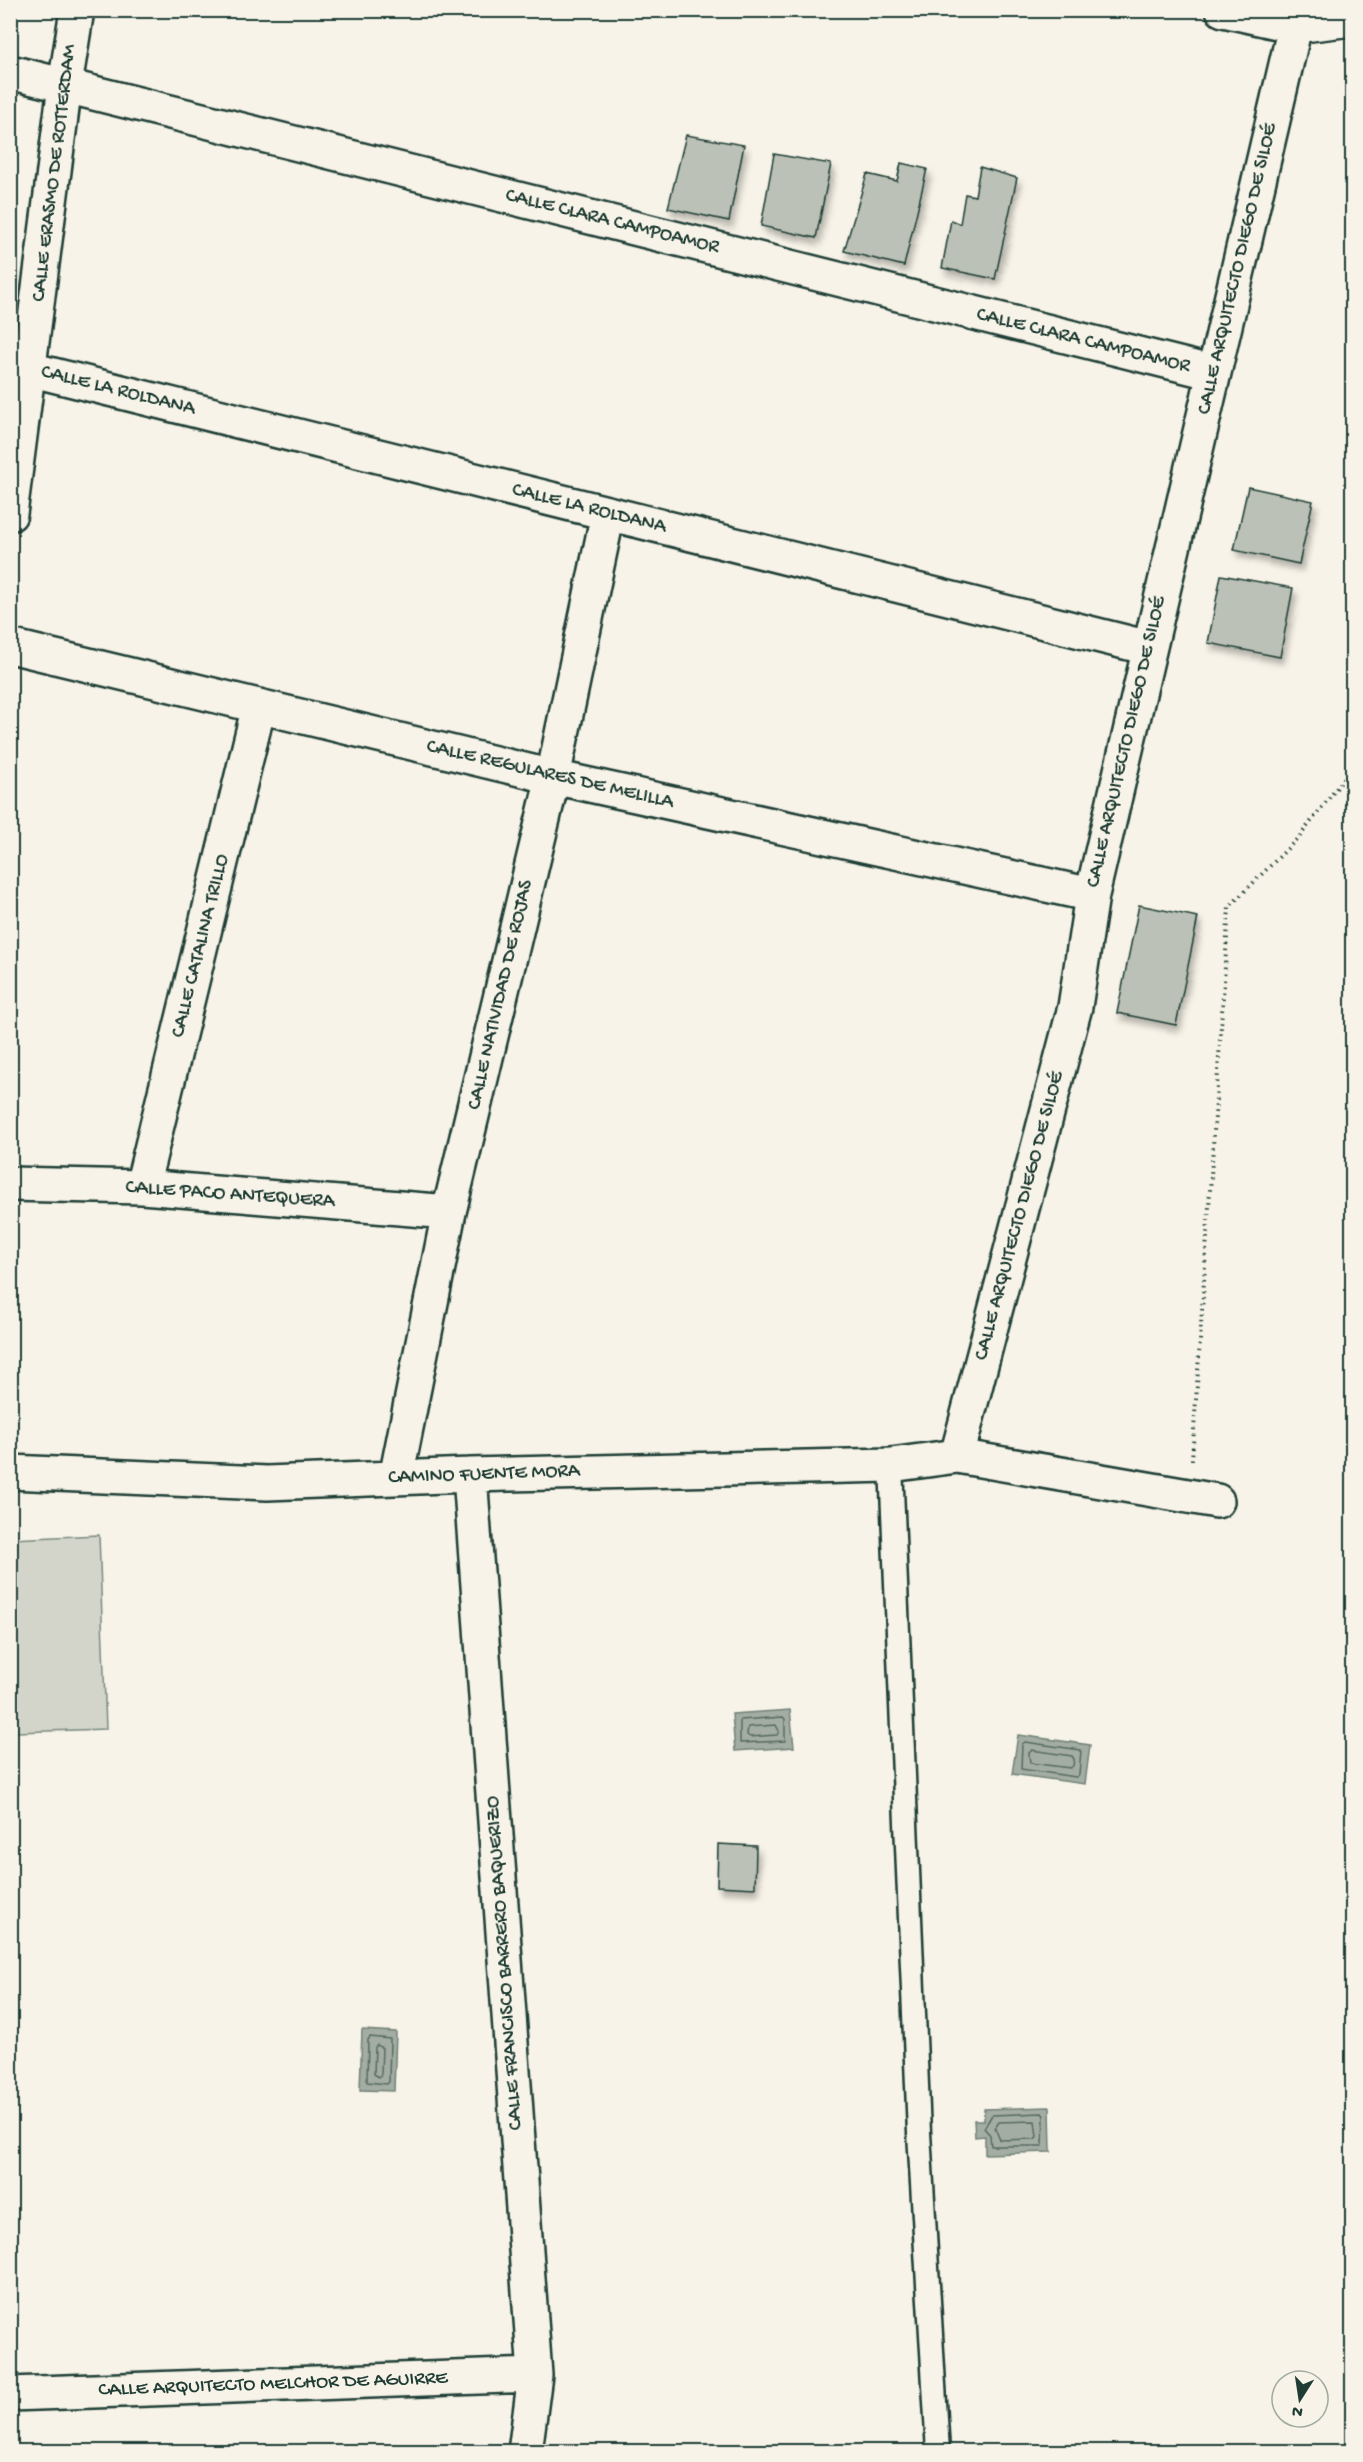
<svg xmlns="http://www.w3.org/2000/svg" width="1363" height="2462" font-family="'Gochi Hand',sans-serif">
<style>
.green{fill:#d3d5ca;stroke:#79897f;stroke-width:1.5}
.water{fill:#a4ada3;stroke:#6f8077;stroke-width:1.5}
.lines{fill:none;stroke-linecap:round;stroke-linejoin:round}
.shore{stroke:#546a60;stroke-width:1.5}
.building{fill:#bbc1b6;stroke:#1f3d34;stroke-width:1.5;filter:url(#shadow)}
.lane-casing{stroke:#1f3d34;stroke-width:27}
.street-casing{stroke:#1f3d34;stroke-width:38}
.path{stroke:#1f3d34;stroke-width:4;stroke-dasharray:1.5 4.5;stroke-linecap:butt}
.lane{stroke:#f7f3e8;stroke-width:22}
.street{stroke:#f7f3e8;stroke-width:33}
.labels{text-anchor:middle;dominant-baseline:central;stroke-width:4.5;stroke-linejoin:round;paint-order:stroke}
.street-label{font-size:20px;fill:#1f3d34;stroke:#f7f3e8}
</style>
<defs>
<filter id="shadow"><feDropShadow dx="3.5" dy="6" stdDeviation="3" flood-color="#0004"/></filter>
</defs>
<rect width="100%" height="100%" fill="#f7f3e8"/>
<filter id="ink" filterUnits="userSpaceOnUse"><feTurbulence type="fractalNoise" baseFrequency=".0167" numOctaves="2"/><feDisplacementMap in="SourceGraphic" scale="12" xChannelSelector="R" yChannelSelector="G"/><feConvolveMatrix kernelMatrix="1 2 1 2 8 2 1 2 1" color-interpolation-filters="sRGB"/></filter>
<g filter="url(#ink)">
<!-- green -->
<path class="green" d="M99,1535L106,1729L16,1732L11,1539Z"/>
<!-- water -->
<path class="water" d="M790,1710L794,1747L735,1751L732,1714Z
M1018,1735L1090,1745L1085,1784L1012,1774Z
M362,2030L396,2032L394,2091L360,2090Z
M1050,2107L1051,2152L985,2154V2136L975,2137L974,2120H984V2109Z"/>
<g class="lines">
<!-- shore -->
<path class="shore" d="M783,1717L785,1719V1741L740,1743V1720Z
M776,1725L779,1731L777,1735L750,1737L747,1735L748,1727Z
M1025,1742L1081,1750L1079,1775L1076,1777L1021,1769L1022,1744Z
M1032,1750L1072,1756L1074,1759L1073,1766L1070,1768L1030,1763L1029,1753Z
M370,2037L390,2039L389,2082L387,2084L367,2082L368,2040Z
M377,2045L382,2048L381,2074L379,2077L374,2074L375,2047Z
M1042,2113L1044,2116L1043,2146H991L990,2135L984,2128L992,2115Z
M1035,2121L1037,2136L1035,2139L1000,2140L995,2128L999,2122Z"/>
</g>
<!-- building -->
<path class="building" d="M686,135L744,145L729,221L668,208Z
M774,154L831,164L816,238L761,226Z
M901,163L927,169L904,266L844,251L867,174L897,181Z
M980,167L1017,178L995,279L942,268L951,220L960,224L965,194L975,196Z
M1248,487L1313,501L1299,564L1234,550Z
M1221,575L1293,588L1280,657L1208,643Z
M1139,905L1198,917L1176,1025L1117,1013Z
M718,1844L756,1846L755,1888L717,1886Z"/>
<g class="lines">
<!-- lane casing -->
<g class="lane-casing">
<path id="lane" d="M891,1465L919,2133L938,2452"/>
</g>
<!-- street casing -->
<g class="street-casing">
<path id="street" d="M1223,10L1295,26L1352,19
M10,72L1214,373
M29,369L1149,648
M10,514L65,85L77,10
M10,646L553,777L1092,895
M10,1184L142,1187L449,1212
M142,1187L259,706
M957,1456L1075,1007L1092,895L1295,26
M10,1472L267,1483L470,1475L891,1465L957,1456L1217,1501
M470,1475L535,2375L525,2452
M396,1478L449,1212L553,777L608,513
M10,2394L535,2375"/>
</g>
<!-- path -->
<path class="path" d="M1192,1460L1229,907L1300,836L1352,768"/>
<!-- lane -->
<use href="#lane" class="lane"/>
<!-- street -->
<use href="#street" class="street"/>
</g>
</g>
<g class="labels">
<!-- street labels -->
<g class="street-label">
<text transform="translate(55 173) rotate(-83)">CALLE ERASMO DE ROTTERDAM</text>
<text transform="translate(612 222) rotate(14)">CALLE CLARA CAMPOAMOR</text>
<text transform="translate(1238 269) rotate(-77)">CALLE ARQUITECTO DIEGO DE SILOÉ</text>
<text transform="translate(1083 341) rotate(14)">CALLE CLARA CAMPOAMOR</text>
<text transform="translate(118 391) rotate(14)">CALLE LA ROLDANA</text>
<text transform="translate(589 509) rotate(14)">CALLE LA ROLDANA</text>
<text transform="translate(1127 742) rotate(-77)">CALLE ARQUITECTO DIEGO DE SILOÉ</text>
<text transform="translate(550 775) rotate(13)">CALLE REGULARES DE MELILLA</text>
<text transform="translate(201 946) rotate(-76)">CALLE CATALINA TRILLO</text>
<text transform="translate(501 995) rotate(-77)">CALLE NATIVIDAD DE ROJAS</text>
<text transform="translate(230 1195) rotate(4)">CALLE PACO ANTEQUERA</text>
<text transform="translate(1020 1216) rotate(-75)">CALLE ARQUITECTO DIEGO DE SILOÉ</text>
<text transform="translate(484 1475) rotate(-2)">CAMINO FUENTE MORA</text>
<text transform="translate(505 1963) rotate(-94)">CALLE FRANCISCO BARRERO BAQUERIZO</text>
<text transform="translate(273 2385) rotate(-2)">CALLE ARQUITECTO MELCHOR DE AGUIRRE</text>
</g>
</g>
<!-- margin -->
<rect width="1363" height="2462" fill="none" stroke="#f7f3e8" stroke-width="36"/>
<rect x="18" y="18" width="1327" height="2426" fill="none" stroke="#1f3d34" stroke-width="2" filter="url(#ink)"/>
<!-- north arrow -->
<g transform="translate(1300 2399) rotate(192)"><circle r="28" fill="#f7f3e8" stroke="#a1aaa0" stroke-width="1.5"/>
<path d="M0-4.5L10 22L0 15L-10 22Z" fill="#1f3d34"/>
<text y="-9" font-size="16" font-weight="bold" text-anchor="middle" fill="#1f3d34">N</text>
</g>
</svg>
